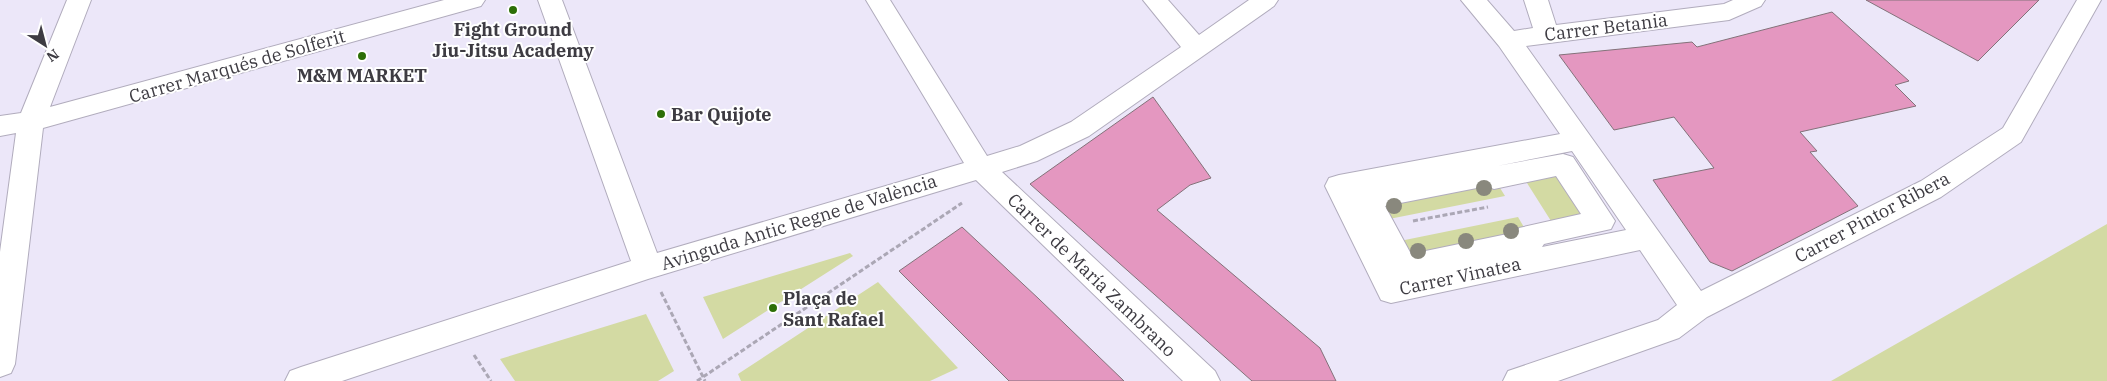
<svg xmlns="http://www.w3.org/2000/svg" width="2107" height="381" font-family="'IBM Plex Serif',serif">
<style>
.green{fill:#d3daa3}
.building{fill:#e497c0;stroke:#83727a}
.lines{fill:none;stroke-linecap:round;stroke-linejoin:round}
.minor-casing{stroke:#b1acbd;stroke-width:2}
.path{stroke:#aba7b5;stroke-width:3;stroke-dasharray:5 2.5;stroke-linecap:butt}
.minor{fill:#fff;fill-rule:evenodd}
.tree{fill:#89887d}
.poi-dot{fill:#2d6f07;stroke:#fff;stroke-width:2}
.labels{text-anchor:middle;dominant-baseline:central;stroke-width:4;stroke-linejoin:round;paint-order:stroke}
.street-label{font-size:18px;fill:#3d3b42;stroke:#fff}
.poi-label{font-size:18px;font-weight:bold;fill:#3d3b42;stroke:#fff}
</style>
<rect width="100%" height="100%" fill="#ece7f9"/>
<!-- green -->
<path class="green" d="M1563,164L1595,213L1551,221L1520,172Z
M1492,175L1505,196L1379,221L1367,199Z
M1518,217L1529,236L1403,267L1390,243Z
M2107,224V381H1831Z
M850,253L853,256L723,339L703,297Z
M878,282L958,368L930,381H741L738,374Z
M646,314L674,371L658,381H515L500,359Z"/>
<!-- building -->
<path class="building" d="M1866,0H2039L1978,61Z
M1832,12L1909,81L1895,85L1916,106L1800,132L1817,151L1810,152L1858,206L1732,271L1710,262L1653,180L1714,168L1674,117L1614,130L1559,55L1692,42L1697,47Z
M1153,97L1211,178L1190,185L1157,210L1320,348L1336,381H1252L1030,184Z
M962,227L1039,299L1124,381H1009L899,271Z"/>
<g class="lines">
<!-- minor casing -->
<g class="minor-casing">
<path id="minor" d="M67,0H91L50,107L444,0H485L481,6L43,128L15,364L11,373L0,377V252L16,133L0,136V116L21,113Z
M538,0H562L657,253L964,163L866,0H890L987,156L1020,146L1071,122L1181,47L1143,0H1168L1199,35L1249,0H1278L1274,6L1089,136L1037,161L1002,172L1215,371L1220,381H1183L976,180L648,279L342,381H285L290,371L301,367L631,261Z
M1461,0H1487L1514,31L1533,28L1524,0H1548L1556,25L1724,4L1733,0H1765L1761,6L1729,20L1526,46L1701,291L1921,181L2003,128L2077,0H2101L2021,142L1941,197L1707,317L1679,338L1558,381H1503L1508,371L1658,320L1677,305L1640,250L1391,303L1381,300L1325,186L1329,178L1339,175L1560,134L1499,46ZM1572,151L1626,230L1542,247L1544,244L1611,229L1615,221L1573,157L1563,154L1497,166ZM1556,176L1581,214L1519,228L1517,232L1411,254L1385,206L1487,186L1494,189Z"/>
</g>
<!-- path -->
<path class="path" d="M1413,221L1488,207
M661,292L705,381
M474,355L491,381
M697,381L962,203"/>
<!-- minor -->
<use href="#minor" class="minor"/>
</g>
<!-- trees -->
<g class="tree">
<circle cx="1484" cy="188" r="8"/>
<circle cx="1394" cy="206" r="8"/>
<circle cx="1511" cy="231" r="8"/>
<circle cx="1466" cy="241" r="8"/>
<circle cx="1418" cy="251" r="8"/>
</g>
<!-- markers -->
<g class="poi-dot">
<circle cx="513" cy="10" r="5"/>
<circle cx="362" cy="56" r="5"/>
<circle cx="661" cy="114" r="5"/>
<circle cx="773" cy="308" r="5"/>
</g>
<g class="labels">
<!-- street labels -->
<g class="street-label">
<text transform="translate(1606 27) rotate(-7)">Carrer Betania</text>
<text transform="translate(237 66) rotate(-16)">Carrer Marqués de Solferit</text>
<text transform="translate(1872 217) rotate(-28)">Carrer Pintor Ribera</text>
<text transform="translate(799 222) rotate(-17)">Avinguda Antic Regne de València</text>
<text transform="translate(1092 275) rotate(44)">Carrer de María Zambrano</text>
<text transform="translate(1460 276) rotate(-12)">Carrer Vinatea</text>
</g>
<!-- poi labels -->
<g class="poi-label">
<text x="513" y="29">Fight Ground<tspan x="513" dy="21">Jiu-Jitsu Academy</tspan></text>
<text x="362" y="75">M&amp;M MARKET</text>
<text x="671" y="114" text-anchor="start">Bar Quijote</text>
<text x="783" y="298" text-anchor="start">Plaça de<tspan x="783" dy="21">Sant Rafael</tspan></text>
</g>
</g>
<!-- north arrow -->
<g transform="translate(45 45) rotate(144)" stroke="#ffffff" stroke-width="4" paint-order="stroke">
<path d="M0-4L9 19L0 12L-9 19Z" fill="#3d3b42"/>
<text y="-8" font-size="14" font-weight="bold" text-anchor="middle" fill="#3d3b42">N</text>
</g>
</svg>
